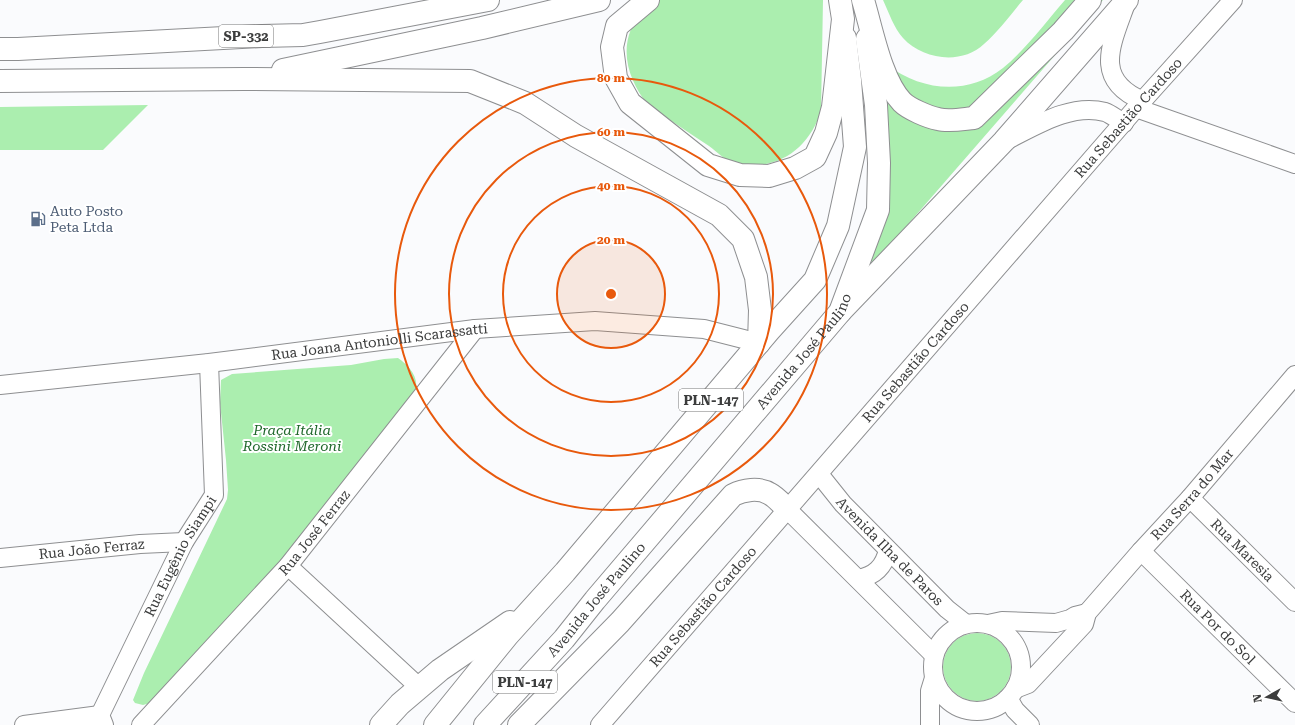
<svg xmlns="http://www.w3.org/2000/svg" width="1295" height="725" font-family="'Roboto Serif',serif">
<style>
.green{fill:#abeeaf}
.lines{fill:none;stroke-linecap:round;stroke-linejoin:round}
.minor-casing{stroke:#8e8f91;stroke-width:20}
.primary-casing{stroke:#8e8f91;stroke-width:24}
.motorway-casing{stroke:#8e8f91;stroke-width:24}
.minor{stroke:#fff;stroke-width:18}
.primary{stroke:#fff;stroke-width:22}
.motorway{stroke:#fff;stroke-width:22}
.ring{fill:none;stroke:#e8590c;stroke-width:2}
.labels{text-anchor:middle;dominant-baseline:central;stroke-width:4;stroke-linejoin:round;paint-order:stroke}
.shield{fill:#fff;stroke:#767777;stroke-width:1}
.shield-label{font-size:13px;font-weight:bold;fill:#3c3d3d}
.street-label{font-size:14px;fill:#3c3d3d;stroke:#fff}
.service-label{font-size:14px;fill:#4e5e75;stroke:#fff;text-anchor:start}
.park-label{font-size:14px;font-style:italic;fill:#20682b;stroke:#fff}
.centre{fill:#e8590c;stroke:#fff;stroke-width:2}
.ring-label{font-size:12px;text-anchor:middle;font-weight:bold;fill:#e8590c;stroke:#fff;stroke-width:4;stroke-linejoin:round;paint-order:stroke}
</style>
<rect width="100%" height="100%" fill="#fafbfd"/>
<!-- green -->
<path class="green" d="M649,0H823L821,111C811,143 785,167 749,165C745,165 738,165 734,163C725,160 717,152 709,146C688,132 668,119 648,105C631,84 620,56 631,29C634,19 643,9 649,0Z
M883,0H1023C1011,14 998,32 984,44C962,65 923,60 903,38C894,28 889,13 883,0Z
M1065,0H1103L870,268L877,234L887,65C922,91 967,96 1003,68C1026,49 1046,22 1065,0Z
M148,105L103,150H0V107Z
M398,358C407,364 418,375 416,388C415,392 411,398 408,402L273,572L150,703L143,705L135,703L133,700L144,673L227,499L228,490L226,460L220,403L221,380L232,374L351,365L384,359Z
M943 667a34 34 0 1 1 68 0a34 34 0 1 1-68 0Z"/>
<g class="lines">
<!-- minor casing -->
<g class="minor-casing">
<g id="minor">
<path d="M1125,6C1111,45 1093,80 1143,101"/>
<path d="M1136,108L1295,164"/>
<path d="M1009,139C1037,125 1072,103 1105,112C1111,114 1118,120 1124,123"/>
<path id="s1" d="M0,385L209,363L475,329L595,321L704,329L759,343"/>
<path id="s2" d="M819,474L843,504L947,609L966,624"/>
<path id="s3" d="M1190,498L1295,602"/>
<path d="M787,509L934,655"/>
<path id="s4" d="M1141,551L1295,703"/>
<path id="s5" d="M0,558L140,544L184,542"/>
<path d="M288,566L420,688"/>
<path d="M858,579C875,576 884,567 888,550"/>
<circle cx="977" cy="667" r="44"/>
<path d="M988,624L1002,621L1056,623L1070,619L1075,616L1087,613"/>
<path id="s6" d="M1015,689L1028,684L1084,624L1087,613L1141,551L1190,498L1295,375"/>
<path d="M1008,698L1015,710L1030,725"/>
<path id="s7" d="M100,715L184,542L214,495L209,363"/>
<path d="M24,725L100,715L104,725"/>
<path id="s8" d="M141,725L288,566L475,329"/>
<path id="s9" d="M600,725L1136,108L1233,0"/>
<path d="M930,725V691L934,678"/>
</g>
</g>
<!-- primary casing -->
<g class="primary-casing">
<g id="primary">
<path d="M381,725L400,704L440,670L510,622"/>
<path d="M435,725L508,635L565,572L769,331L815,280L838,226L855,147L850,80L845,38"/>
<path id="s10" d="M485,725L564,639L595,600L840,312L878,210L879,163L876,105L867,39"/>
<path d="M519,725L620,622L733,495C743,490 759,487 770,494C776,497 782,504 787,509"/>
</g>
</g>
<!-- motorway casing -->
<g class="motorway-casing">
<path id="motorway" d="M648,0L617,26L612,47L616,78L630,103L708,165L740,175L769,176L795,168L815,157L826,133L833,107L843,19L840,0
M863,0C872,30 881,80 902,102C909,109 928,117 938,119C949,122 963,119 974,118L1063,31L1090,0
M0,49H18L262,36L303,35L320,32L488,0
M283,70L482,28L599,0
M0,81L243,79L470,81L525,103L576,136L719,215L743,239L756,277L760,310L759,343
M840,312L1004,141L1127,0"/>
</g>
<!-- minor -->
<use href="#minor" class="minor"/>
<!-- primary -->
<use href="#primary" class="primary"/>
<!-- motorway -->
<use href="#motorway" class="motorway"/>
</g>
<!-- distance rings -->
<circle cx="611" cy="294" r="54" fill="#e8590c" fill-opacity=".12"/>
<g class="ring">
<circle cx="611" cy="294" r="54"/>
<circle cx="611" cy="294" r="108"/>
<circle cx="611" cy="294" r="162"/>
<circle cx="611" cy="294" r="216"/>
</g>
<!-- icons -->
<defs>
<g id="fuel-bare" transform="scale(1.2)"><path d="M-5.5-6h7V0h2V4h1.3V-2.5L3-4.5l.8-.8L6-3V5H2.5V1h-1V6h-7ZM-4.2-4.7v3.2H.2V-4.7Z" fill="#5c6f8a" stroke="#fff" stroke-width="2.5" paint-order="stroke"/></g>
</defs>
<g fill-rule="evenodd">
<use href="#fuel-bare" x="38" y="219"/>
</g>
<g class="labels">
<!-- shield labels -->
<g class="shield">
<rect x="219" y="25" width="54" height="22" rx="3"/>
<rect x="679" y="389" width="64" height="22" rx="3"/>
<rect x="493" y="671" width="64" height="22" rx="3"/>
</g>
<g class="shield-label">
<text x="246" y="36">SP-332</text>
<text x="711" y="400">PLN-147</text>
<text x="525" y="682">PLN-147</text>
</g>
<!-- street labels -->
<g class="street-label">
<text stroke="none"><textPath href="#s9" startOffset="805">Rua Sebastião Cardoso</textPath></text>
<text stroke="none"><textPath href="#s1" startOffset="382">Rua Joana Antoniolli Scarassatti</textPath></text>
<text stroke="none"><textPath href="#s10" startOffset="492">Avenida José Paulino</textPath></text>
<text stroke="none"><textPath href="#s9" startOffset="481">Rua Sebastião Cardoso</textPath></text>
<text stroke="none"><textPath href="#s6" startOffset="266">Rua Serra do Mar</textPath></text>
<text stroke="none"><textPath href="#s8" startOffset="259">Rua José Ferraz</textPath></text>
<text stroke="none"><textPath href="#s5" startOffset="92">Rua João Ferraz</textPath></text>
<text stroke="none"><textPath href="#s3" startOffset="74">Rua Maresia</textPath></text>
<text stroke="none"><textPath href="#s2" startOffset="105">Avenida Ilha de Paros</textPath></text>
<text stroke="none"><textPath href="#s7" startOffset="178">Rua Eugênio Siampi</textPath></text>
<text stroke="none"><textPath href="#s10" startOffset="168">Avenida José Paulino</textPath></text>
<text stroke="none"><textPath href="#s9" startOffset="157">Rua Sebastião Cardoso</textPath></text>
<text stroke="none"><textPath href="#s4" startOffset="108">Rua Por do Sol</textPath></text>
</g>
<!-- service labels -->
<g class="service-label">
<text x="50" y="211">Auto Posto<tspan x="50" dy="16">Peta Ltda</tspan></text>
</g>
<!-- park labels -->
<g class="park-label">
<text x="292" y="430">Praça Itália<tspan x="292" dy="16">Rossini Meroni</tspan></text>
</g>
</g>
<circle cx="611" cy="294" r="6" class="centre"/>
<g class="ring-label">
<text x="611" y="82">80 m</text>
<text x="611" y="136">60 m</text>
<text x="611" y="190">40 m</text>
<text x="611" y="244">20 m</text>
</g>
<!-- north arrow -->
<g transform="translate(1267 697) rotate(262)" stroke="#ffffff" stroke-width="3" paint-order="stroke">
<path d="M0-3L7 15L0 10L-7 15Z" fill="#3c3d3d"/>
<text y="-6" font-size="11" font-weight="bold" text-anchor="middle" fill="#3c3d3d">N</text>
</g>
</svg>
